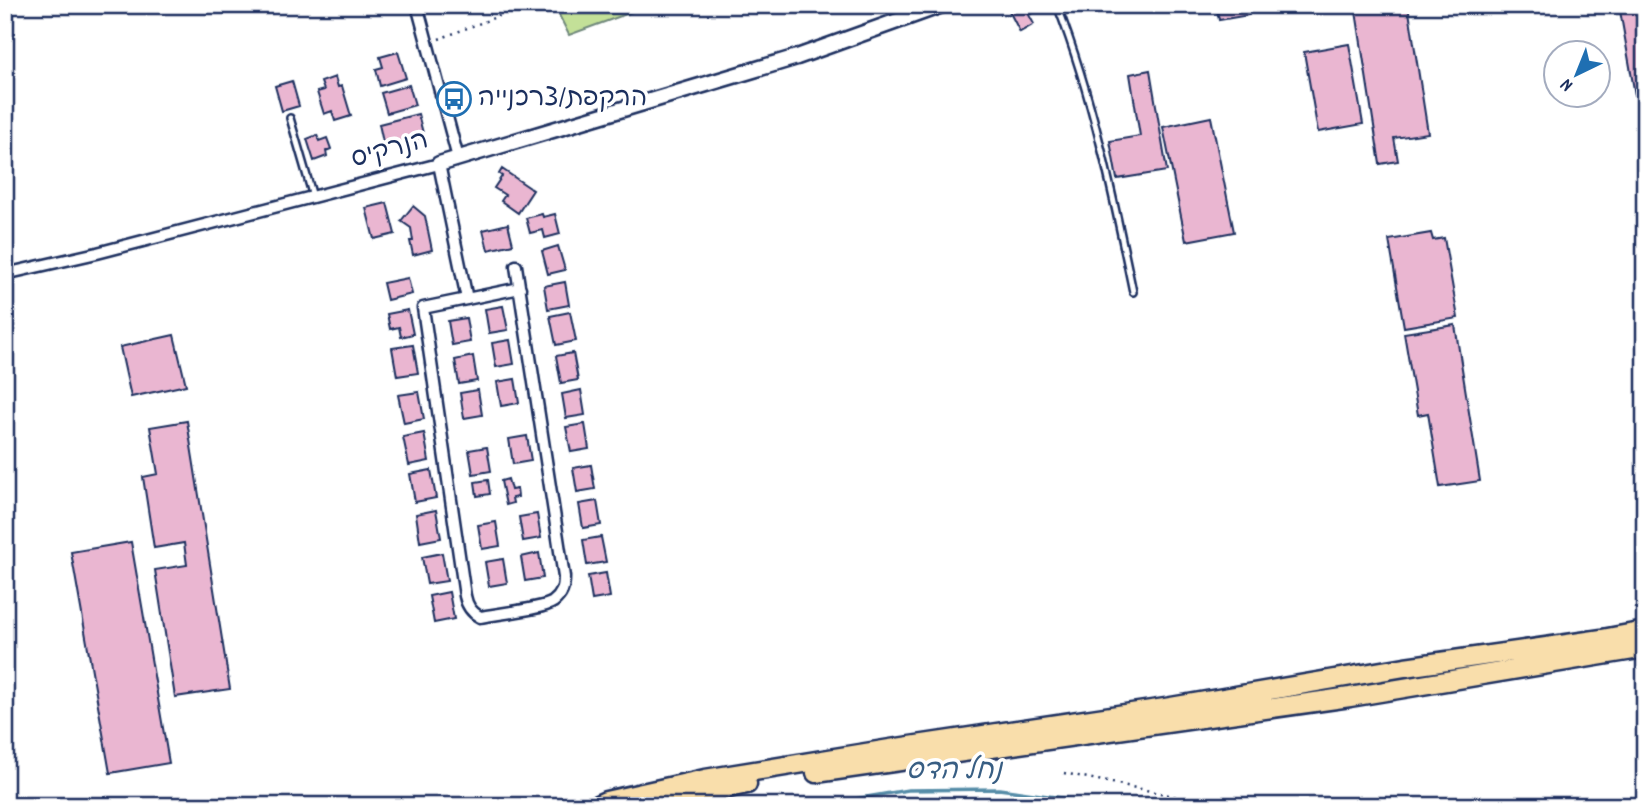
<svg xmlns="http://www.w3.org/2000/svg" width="1650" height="811" font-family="Dekko,'Playpen Sans Hebrew',sans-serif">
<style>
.green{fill:#c3e098;stroke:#6f887b;stroke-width:2}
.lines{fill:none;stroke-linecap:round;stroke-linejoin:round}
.stream{stroke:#568da8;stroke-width:3.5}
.building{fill:#eab6d1;stroke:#1b2f5e;stroke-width:2}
.lane-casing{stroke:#1b2f5e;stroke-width:10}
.street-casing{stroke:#1b2f5e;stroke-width:15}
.secondary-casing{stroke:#1b2f5e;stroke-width:19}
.highway-casing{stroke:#1b2f5e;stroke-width:23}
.path{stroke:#1b2f5e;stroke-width:2.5;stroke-dasharray:2 5;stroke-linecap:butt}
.lane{stroke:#fff;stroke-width:5}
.street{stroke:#fff;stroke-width:10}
.secondary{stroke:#fff;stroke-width:14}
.highway{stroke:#f9deab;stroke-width:18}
.labels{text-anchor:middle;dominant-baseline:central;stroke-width:7;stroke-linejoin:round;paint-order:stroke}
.poi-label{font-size:26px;fill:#1b2f5e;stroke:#fff;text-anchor:start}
.street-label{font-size:26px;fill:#1b2f5e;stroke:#fff}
.water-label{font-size:28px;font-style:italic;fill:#385e83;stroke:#fff}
</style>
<rect width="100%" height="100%" fill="#fff"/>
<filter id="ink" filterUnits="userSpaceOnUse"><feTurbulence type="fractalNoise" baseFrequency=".0143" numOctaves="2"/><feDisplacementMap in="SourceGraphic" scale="14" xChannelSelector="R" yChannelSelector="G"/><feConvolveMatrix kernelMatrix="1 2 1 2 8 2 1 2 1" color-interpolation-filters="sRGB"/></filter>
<g filter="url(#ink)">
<!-- green -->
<path class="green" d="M554,5H651L569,35Z"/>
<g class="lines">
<!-- stream -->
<path class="stream" d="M814,806L908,790L999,789L1062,798L1094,806"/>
</g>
<!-- building -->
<path class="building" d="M1006,5H1036L1038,10L1029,15L1034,24L1020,32Z
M1216,5H1248L1249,15L1219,20Z
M1355,5H1408L1428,133L1394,138L1398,161L1380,164Z
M1619,5H1645V93L1635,95Z
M1349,44L1363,124L1318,132L1304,52Z
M398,52L406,78L380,86L376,69L383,67L380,57Z
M1150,70L1167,171L1117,179L1110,141L1140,136L1130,74Z
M335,77L338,87L342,86L351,116L335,121L332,111L324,114L317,92L324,90L321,82Z
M292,81L299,106L282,111L275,86Z
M409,85L415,105L387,113L381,93Z
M418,114L424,137L384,147L379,124Z
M1211,117L1234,232L1186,241L1163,127Z
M317,135L319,141L327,138L331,149L326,151L327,156L314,161L307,139Z
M502,169L533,190L518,213L501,201L505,195L494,188L502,176L499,174Z
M387,203L395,234L374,239L366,208Z
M413,206L425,216L432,250L413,255L410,241H413L411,228L401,221Z
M542,214L543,217L555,214L560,234L545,238L543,230L530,233L526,218Z
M508,224L513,244L488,250L483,230Z
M1431,233L1433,240L1444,238L1458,318L1404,327L1389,240Z
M558,246L565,270L548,274L542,251Z
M408,278L412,294L387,300L383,283Z
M565,282L569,305L548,309L544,286Z
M503,306L508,330L489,333L485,309Z
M408,310L413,334L401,337L399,327L390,329L387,314Z
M570,312L576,341L556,345L550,316Z
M466,318L470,342L452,345L448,321Z
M1455,325L1480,481L1440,487L1428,413L1418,415L1404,333Z
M174,335L186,385L131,397L120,347Z
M510,340L514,364L496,367L492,343Z
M413,345L418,373L397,376L392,348Z
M573,353L578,380L561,383L556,356Z
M473,356L477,381L459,384L455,360Z
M515,379L519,403L501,406L497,382Z
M478,390L482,415L464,418L460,393Z
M581,390L585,415L566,418L562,394Z
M419,392L424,419L404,423L398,395Z
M187,421L230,689L175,697L155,570L187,565L184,543L154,548L143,477L158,474L150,427Z
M585,424L589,449L571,452L566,427Z
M424,433L429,461L409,465L403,437Z
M527,436L531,461L513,464L509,439Z
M487,447L491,471L473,474L469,450Z
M591,465L595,489L577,492L573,468Z
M431,470L436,498L415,502L410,474Z
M508,479L511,490L517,489L518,497L512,498L513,503L506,505L501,481Z
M488,480L490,494L477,496L475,482Z
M597,501L601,525L583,528L579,504Z
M436,510L441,538L420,542L416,514Z
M537,514L541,538L523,541L519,517Z
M496,522L500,546L482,549L478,525Z
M601,537L606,562L587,565L583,540Z
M131,542L169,763L110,773L71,552Z
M442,553L447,581L427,584L422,557Z
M539,553L543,578L525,581L521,557Z
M503,559L507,583L489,586L485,562Z
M606,573L610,597L592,600L588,576Z
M449,592L454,619L434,623L429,596Z"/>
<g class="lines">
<!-- lane casing -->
<g class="lane-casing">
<path id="lane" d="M1057,5C1093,98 1113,195 1133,292
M290,118L313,197"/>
</g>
<!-- street casing -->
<g class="street-casing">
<path id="street" d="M417,5L458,158
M516,266L564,577C564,588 562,595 553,602C543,609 495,614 480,617C471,612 467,606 465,596L423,308L520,288
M5,274L97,253L439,164L467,299"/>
</g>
<!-- secondary casing -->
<g class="secondary-casing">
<path id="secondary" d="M439,164L797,57L942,5"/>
</g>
<!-- highway casing -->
<g class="highway-casing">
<path id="highway" d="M816,773L1350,697L1645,648
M595,806L606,801L705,779L890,749L1165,708L1405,667L1602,639L1645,631
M647,806L747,784"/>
</g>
<!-- path -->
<path class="path" d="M439,39L527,5
M1064,773L1165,794L1210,806"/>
<!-- lane -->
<use href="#lane" class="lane"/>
<!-- street -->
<use href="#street" class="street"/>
<!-- secondary -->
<use href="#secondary" class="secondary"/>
<!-- highway -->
<use href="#highway" class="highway"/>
</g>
</g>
<!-- icons -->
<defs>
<g id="bus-ring" transform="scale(1.75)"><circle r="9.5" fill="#fff" stroke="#1f6fb2" stroke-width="1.5"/><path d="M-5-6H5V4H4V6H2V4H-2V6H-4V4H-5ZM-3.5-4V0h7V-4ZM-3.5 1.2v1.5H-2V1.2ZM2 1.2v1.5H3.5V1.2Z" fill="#1f6fb2"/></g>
</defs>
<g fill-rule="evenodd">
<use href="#bus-ring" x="454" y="99"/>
</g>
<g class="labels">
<!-- poi labels -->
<g class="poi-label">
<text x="478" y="99">הרקפת/צרכנייה</text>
</g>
<!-- street labels -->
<g class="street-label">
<text transform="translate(390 151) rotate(-15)">הנרקיס</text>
</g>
<!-- water labels -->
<g class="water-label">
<text x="954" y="773">נחל הדס</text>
</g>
</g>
<!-- margin -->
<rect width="1650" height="811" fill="none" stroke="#fff" stroke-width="28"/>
<rect x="14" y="14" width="1622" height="783" fill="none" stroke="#1b2f5e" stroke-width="2.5" filter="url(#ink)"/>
<!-- north arrow -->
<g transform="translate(1577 74) rotate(223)"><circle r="33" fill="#ffffff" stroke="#a4acbf" stroke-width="2"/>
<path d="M0-5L12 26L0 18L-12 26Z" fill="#1f6fb2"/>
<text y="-10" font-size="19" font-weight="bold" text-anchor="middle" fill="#1b2f5e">N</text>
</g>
</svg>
